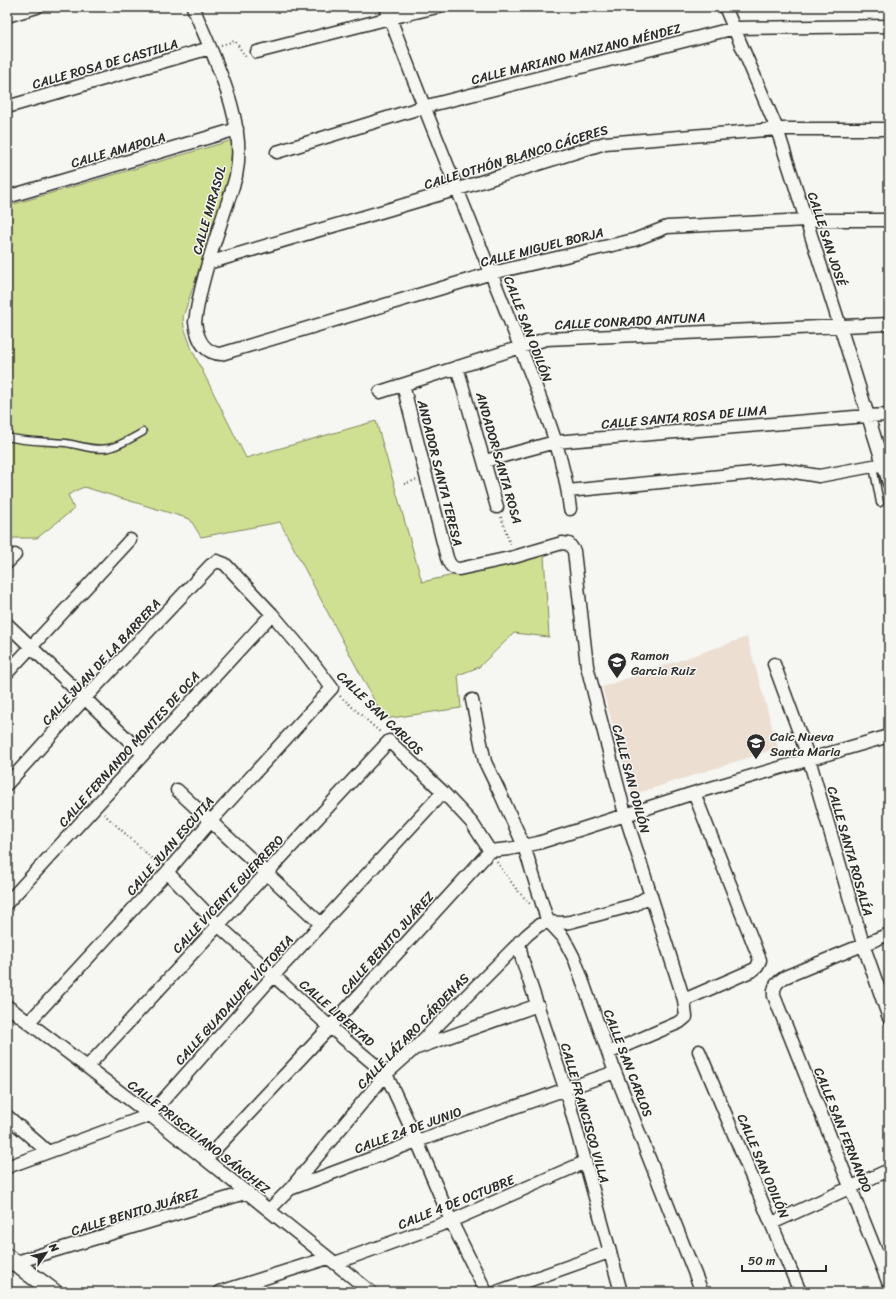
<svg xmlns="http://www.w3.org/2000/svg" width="896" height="1299" font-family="Sriracha,sans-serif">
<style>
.built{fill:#ecdfd2}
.green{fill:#d0e093;stroke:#7e865f}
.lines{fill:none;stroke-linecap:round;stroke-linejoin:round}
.service-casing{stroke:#2b2b2b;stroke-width:9}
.minor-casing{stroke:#2b2b2b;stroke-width:15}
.tertiary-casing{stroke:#2b2b2b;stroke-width:19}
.path{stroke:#2b2b2b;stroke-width:2;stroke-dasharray:1 3;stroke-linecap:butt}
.service{stroke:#f6f6f2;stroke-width:6}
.minor{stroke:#f6f6f2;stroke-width:12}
.tertiary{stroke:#f6f6f2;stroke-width:16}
.labels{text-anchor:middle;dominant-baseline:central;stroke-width:3;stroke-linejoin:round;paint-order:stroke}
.street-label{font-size:13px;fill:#2b2b2b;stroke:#f6f6f2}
.poi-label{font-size:13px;fill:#2b2b2b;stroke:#f6f6f2;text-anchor:start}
</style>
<rect width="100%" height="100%" fill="#f6f6f2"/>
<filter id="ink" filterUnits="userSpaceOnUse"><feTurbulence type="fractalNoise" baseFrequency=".025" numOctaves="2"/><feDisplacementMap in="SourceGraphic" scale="8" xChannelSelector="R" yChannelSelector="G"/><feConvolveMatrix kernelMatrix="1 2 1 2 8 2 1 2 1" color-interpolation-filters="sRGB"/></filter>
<g filter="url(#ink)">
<!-- built -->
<path class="built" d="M747,637L778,748L632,795L602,687Z"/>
<!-- green -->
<path class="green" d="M233,140L228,183L183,317L184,327L192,350L246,458L376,421L422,582L544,555L549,637L514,633L479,667L458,675L461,708L384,719L280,522L201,537L190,519L84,487L77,490L68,495L74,509L37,538H14L7,544V206Z"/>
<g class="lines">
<!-- service casing -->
<g class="service-casing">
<path id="service" d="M7,437C26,442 46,441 66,443C80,445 94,451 109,448C121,445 132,438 143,432
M873,466L880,503"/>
</g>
<!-- minor casing -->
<g class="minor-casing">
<path id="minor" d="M193,7C213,57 248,121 236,176C233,187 229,199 225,210C213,247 200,284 195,322C197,338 203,353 221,354L492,273L634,240L667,227L806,220H889
M386,7C427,119 474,228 517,339C538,394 564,450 570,509
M725,7L777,129L840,326L889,483
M7,16L37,7
M257,52L390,18L437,7
M7,107L210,48
M277,152L423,107L735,28L889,26
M7,197L237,129
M208,263L458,189L605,143L777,129H889
M457,367L497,507
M403,385L447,558C449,564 452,569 459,569L514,557L562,543L569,544L574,551L587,666L625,814L684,1000L686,1017L680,1022L608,1053
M380,392L546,339L889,324
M485,461L555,442L867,416L889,415
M568,491L783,470L819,476L873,466L879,465L883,467
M7,563L15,555
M7,624L143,754
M774,664L809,759L863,944L889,1018
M7,673L130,540
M472,700L485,762L501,795L524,846L546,916L549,922L563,937L575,960L615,1072L702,1292
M7,784L85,698L211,565L217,561L225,564L272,614L306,654L332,688L210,822L167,872L29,1022
M177,790L321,924
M490,851L509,849L538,843L694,793L889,736
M167,872L218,925L330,1027L386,1074L417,1141L451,1221L486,1292
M7,903L272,614
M549,922L561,923L570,922L634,905L651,895
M889,934L785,977C777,982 773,986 774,996L889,1284
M519,942L522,959L565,1088L621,1292
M684,1000L753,970L757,967L760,960L694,793
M7,1006L150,1115L371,1292
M417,1048L538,1005
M699,1051L800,1292
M87,1067L389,741L443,792L472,823L490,851
M7,1116L48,1152
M206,1159L330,1027L490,851
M7,1167L150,1115L274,975L443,792
M291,1188L386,1074L414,1049L527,935L539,925L549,922
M269,1210L290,1189L417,1141L615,1072
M772,1223L889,1170
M335,1263L451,1221L585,1162
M10,1264L248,1192
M220,1292L328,1258
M497,1292L609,1252"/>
</g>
<!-- tertiary casing -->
<g class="tertiary-casing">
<path id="tertiary" d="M7,1257L54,1292"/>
</g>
<!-- path -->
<path class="path" d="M221,45L235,41L245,56L246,55
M404,484L416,480
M501,517L511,547
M340,696L381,733
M104,814L158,864
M497,862L517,890L530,904"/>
<!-- service -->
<use href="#service" class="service"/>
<!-- minor -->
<use href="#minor" class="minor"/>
<!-- tertiary -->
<use href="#tertiary" class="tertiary"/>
</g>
</g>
<!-- icons -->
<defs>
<g id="school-pin" transform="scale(1)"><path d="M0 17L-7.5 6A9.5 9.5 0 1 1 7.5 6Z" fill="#2b2b2b" stroke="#f6f6f2"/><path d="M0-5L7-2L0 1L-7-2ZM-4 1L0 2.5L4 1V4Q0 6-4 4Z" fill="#fff"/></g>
</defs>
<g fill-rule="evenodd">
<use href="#school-pin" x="617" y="662"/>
<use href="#school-pin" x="756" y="743"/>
</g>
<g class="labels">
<!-- street labels -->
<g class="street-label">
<text transform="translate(576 54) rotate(-14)">CALLE MARIANO MANZANO MÉNDEZ</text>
<text transform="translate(105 64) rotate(-16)">CALLE ROSA DE CASTILLA</text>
<text transform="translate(118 150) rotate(-16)">CALLE AMAPOLA</text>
<text transform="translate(516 157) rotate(-17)">CALLE OTHÓN BLANCO CÁCERES</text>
<text transform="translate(209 210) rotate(-74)">CALLE MIRASOL</text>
<text transform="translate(827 239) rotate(72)">CALLE SAN JOSÉ</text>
<text transform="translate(542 247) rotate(-14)">CALLE MIGUEL BORJA</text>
<text transform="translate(630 321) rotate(-3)">CALLE CONRADO ANTUNA</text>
<text transform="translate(528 329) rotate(69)">CALLE SAN ODILÓN</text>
<text transform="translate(684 417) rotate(-5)">CALLE SANTA ROSA DE LIMA</text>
<text transform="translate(499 458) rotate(74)">ANDADOR SANTA ROSA</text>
<text transform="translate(440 473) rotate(76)">ANDADOR SANTA TERESA</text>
<text transform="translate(101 662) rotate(-47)">CALLE JUAN DE LA BARRERA</text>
<text transform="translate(380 713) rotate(44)">CALLE SAN CARLOS</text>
<text transform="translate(129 749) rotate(-48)">CALLE FERNANDO MONTES DE OCA</text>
<text transform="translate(631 779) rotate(75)">CALLE SAN ODILÓN</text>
<text transform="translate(170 846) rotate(-49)">CALLE JUAN ESCUTIA</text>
<text transform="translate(850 851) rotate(74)">CALLE SANTA ROSALÍA</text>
<text transform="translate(228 894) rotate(-47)">CALLE VICENTE GUERRERO</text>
<text transform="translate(387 943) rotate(-48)">CALLE BENITO JUÁREZ</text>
<text transform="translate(234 1000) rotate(-48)">CALLE GUADALUPE VICTORIA</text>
<text transform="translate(337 1013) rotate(41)">CALLE LIBERTAD</text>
<text transform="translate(413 1031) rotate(-46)">CALLE LÁZARO CÁRDENAS</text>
<text transform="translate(628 1063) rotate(69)">CALLE SAN CARLOS</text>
<text transform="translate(585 1113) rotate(74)">CALLE FRANCISCO VILLA</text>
<text transform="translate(408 1130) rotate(-20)">CALLE 24 DE JUNIO</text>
<text transform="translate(843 1130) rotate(68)">CALLE SAN FERNANDO</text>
<text transform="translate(199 1137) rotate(38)">CALLE PRISCILIANO SÁNCHEZ</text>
<text transform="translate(763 1166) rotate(67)">CALLE SAN ODILÓN</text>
<text transform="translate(456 1202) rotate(-22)">CALLE 4 DE OCTUBRE</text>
<text transform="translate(135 1212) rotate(-17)">CALLE BENITO JUÁREZ</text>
</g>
<!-- poi labels -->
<g class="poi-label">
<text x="631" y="655">Ramon<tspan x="631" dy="15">Garcia Ruiz</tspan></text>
<text x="770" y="736">Caic Nueva<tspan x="770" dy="15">Santa Maria</tspan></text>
</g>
</g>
<!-- margin -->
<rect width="896" height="1299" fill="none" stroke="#f6f6f2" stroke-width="24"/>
<rect x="12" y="12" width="872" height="1275" fill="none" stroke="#2b2b2b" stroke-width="1.5" filter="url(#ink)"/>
<!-- north arrow -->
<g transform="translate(46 1253) rotate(56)" stroke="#f6f6f2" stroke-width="3" paint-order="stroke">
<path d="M0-3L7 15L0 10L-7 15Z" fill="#2b2b2b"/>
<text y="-6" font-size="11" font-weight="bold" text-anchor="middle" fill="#2b2b2b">N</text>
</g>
<!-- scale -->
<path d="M742 1265v6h84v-6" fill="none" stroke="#2b2b2b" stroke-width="2"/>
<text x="748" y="1265" font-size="12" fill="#2b2b2b" stroke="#f6f6f2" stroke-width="3" paint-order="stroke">50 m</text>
</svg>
